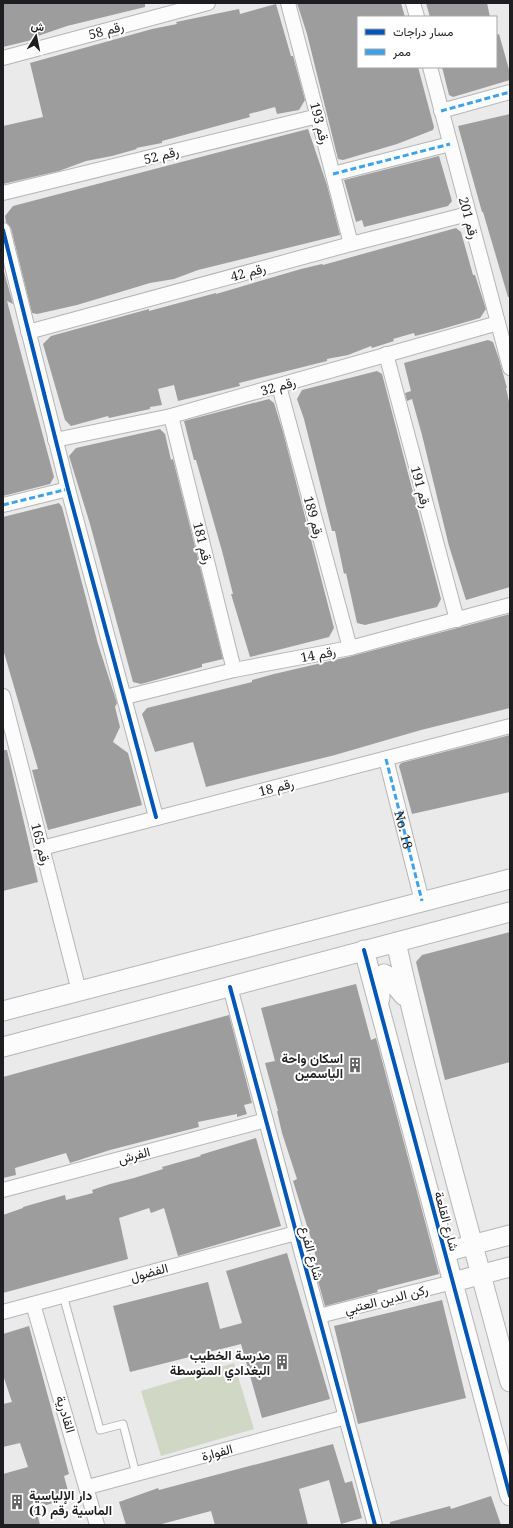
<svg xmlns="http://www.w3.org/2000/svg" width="513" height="1528" font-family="'Noto Serif',Vazirmatn,serif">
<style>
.grass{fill:#d1d7c5}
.building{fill:#9d9d9d}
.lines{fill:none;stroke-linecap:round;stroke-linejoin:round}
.lane-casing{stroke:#b6b5b6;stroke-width:9}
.street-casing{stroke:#b6b5b6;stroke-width:16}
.secondary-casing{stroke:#b6b5b6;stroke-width:21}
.lane{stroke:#fcfcfc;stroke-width:7}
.street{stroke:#fcfcfc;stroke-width:14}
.secondary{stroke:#fcfcfc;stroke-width:19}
.quiet{stroke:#3da2ea;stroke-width:3;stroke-dasharray:6 3;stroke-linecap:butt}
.cycleway-casing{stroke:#fff;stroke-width:6}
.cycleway{stroke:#0057b8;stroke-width:4}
.labels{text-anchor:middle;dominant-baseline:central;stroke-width:4;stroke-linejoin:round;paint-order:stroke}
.street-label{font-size:13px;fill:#1e1d1f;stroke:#fff}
.poi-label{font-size:13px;font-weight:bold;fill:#1e1d1f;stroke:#fff;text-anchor:end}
</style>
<rect width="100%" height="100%" fill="#ebeaeb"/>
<!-- grass -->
<path class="grass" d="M234,1363L254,1429L161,1456L141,1391Z"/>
<!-- building -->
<path class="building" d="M3,3H145V7L67,26L32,38V40L3,47Z
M297,3H401L405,17H358V67H418L434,127L433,130L397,144L343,160L338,159L307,34Z
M426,3H487L490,17H430Z
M276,4L291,56H293L305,100L299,110L277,114L275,107L249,114L250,117L162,141V143L136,148L137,149L112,156L86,161L59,171L3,184V126L43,117L30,63L152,29L177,24L176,22L239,9L240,14Z
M499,34L510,73V80L453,97L449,95L442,67H496V35Z
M510,114V297H508L483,212H482L458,126Z
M308,129L327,185L340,235L198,270L174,279L150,283L77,305L37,314L32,313L11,228L6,222L5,216L13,206Z
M439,156L452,201L448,206L364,227L362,220L356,222L344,180Z
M456,228L461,232L473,275H475L486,309L480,318L435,331L415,336L414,333L393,339L394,341L372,348L371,346L348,355L327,359V361L239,383L240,386L178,401L174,385L158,389L162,405L150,407V409L109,418L108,416L71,426L65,420L43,344L51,336L149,309V311L216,293V294L301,269L322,264L323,265Z
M3,268L13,304L7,301L54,477L50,484L3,496Z
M488,340L493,342L499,359L507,388H506L510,406V587L466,600L449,546L422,435L412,399L407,401L405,393L411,391L404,363Z
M377,371L382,374L441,599L437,607L365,625L357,623L346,573L344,574L335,531H332L304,419L297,399L302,390Z
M269,399L274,403L283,432L334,628L329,637L250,657L231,594H233L222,551L196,460H194L184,421Z
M160,429L165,434L171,460L173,459L223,659L202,664V667L141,684L133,682L90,524L69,456L76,448Z
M59,503L62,507L98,644L117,703L115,707L120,727L113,742L128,753L142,805L48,830L32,770L38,769L3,649V517Z
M510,614V708L421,730L335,755L206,787L193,742L155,752L142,714L147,708L252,682V680L274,674L352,656Z
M510,735V792L412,814L399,766L401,763Z
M3,750H7L38,882L3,891Z
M510,932V1062L445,1080L416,962L422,955Z
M356,984L371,1040L376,1038L439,1274L377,1290L378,1292L325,1306L313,1263L317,1262L313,1245L293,1181L297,1179L282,1133L277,1111H278L265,1063L275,1061L261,1008Z
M229,1015L252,1103L244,1105L247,1114L237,1117V1114L198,1122L199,1127L110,1150L70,1163L66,1153L15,1168L16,1175L3,1178V1077Z
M256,1138L281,1226L178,1256L164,1208L151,1213L149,1208L119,1218L128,1259L3,1293V1215L23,1208V1207L65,1195L66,1200L93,1193L92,1190L110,1184L134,1178L163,1169L162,1167L201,1156L200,1155Z
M287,1253L330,1399L262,1418L241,1344L130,1372L113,1306L208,1282L220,1329L242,1323L226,1271Z
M442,1300L466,1398L358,1424L334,1326Z
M29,1326L69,1474L64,1476L70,1498L36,1508L40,1525H3V1474L28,1467L20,1443L3,1447V1404L12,1402L3,1375V1334Z
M333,1444L345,1483L352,1481L362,1518L341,1524L329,1480L299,1489L308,1525H215L211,1511L158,1525H126L119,1502L158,1488L159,1490Z
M491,1496L501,1525H390V1522L450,1506L451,1509Z"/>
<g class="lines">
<!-- lane casing -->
<g class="lane-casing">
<path id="lane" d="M63,1295L100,1430L123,1424L136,1474"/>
</g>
<!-- street casing -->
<g class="street-casing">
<g id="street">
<path d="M288,3L351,244"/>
<path d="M413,3L417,17"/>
<path d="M3,58L208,3"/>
<path d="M430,67L510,368"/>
<path d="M441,111L510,92"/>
<path d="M333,174L450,144"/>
<path d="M3,193L318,116"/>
<path d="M3,230L68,489L156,817"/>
<path d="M28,332L351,244L468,214"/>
<path d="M386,354L457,620"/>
<path d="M279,386L350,648"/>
<path d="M171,416L234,670"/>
<path d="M55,440L171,416L498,323"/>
<path d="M3,505L68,489"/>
<path d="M3,696L79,991"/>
<path d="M125,697L234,670L350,648L510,605"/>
<path id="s1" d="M386,759L422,901"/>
<path d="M42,848L510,726"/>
<path d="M230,987L375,1525"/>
<path d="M3,1190L266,1120"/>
<path d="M33,1304L97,1525"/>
<path d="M3,1312L296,1233"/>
<path d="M319,1316L453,1282"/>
<path d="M88,1487L346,1417"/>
</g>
</g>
<!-- secondary casing -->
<g class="secondary-casing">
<path id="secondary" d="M396,942C429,1090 471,1236 510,1382
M364,950L510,1496
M380,998V978L384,974L393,979L394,984L404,996
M3,1011L510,879
M3,1047L510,912
M445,1252L510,1235
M453,1282L510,1267"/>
</g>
<!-- lane -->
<use href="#lane" class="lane"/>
<!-- street -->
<use href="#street" class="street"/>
<!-- secondary -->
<use href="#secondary" class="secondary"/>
<!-- quiet -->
<path class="quiet" d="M441,111L510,92
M333,174L450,144
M3,505L68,489
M386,759L422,901"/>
<!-- cycleway casing -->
<g class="cycleway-casing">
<path id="cycleway" d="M3,230L68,489L156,817
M364,950L510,1496
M230,987L375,1525"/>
</g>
<!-- cycleway -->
<use href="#cycleway" class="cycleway"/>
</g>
<!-- icons -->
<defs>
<g id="building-bare" transform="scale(1.2)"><path d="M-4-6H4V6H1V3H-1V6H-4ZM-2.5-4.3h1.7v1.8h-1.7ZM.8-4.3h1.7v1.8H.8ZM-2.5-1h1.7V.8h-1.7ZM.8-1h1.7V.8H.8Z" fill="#666566" stroke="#fff" stroke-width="2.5" paint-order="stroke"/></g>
</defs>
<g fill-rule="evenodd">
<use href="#building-bare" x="355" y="1065"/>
<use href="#building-bare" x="282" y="1362"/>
<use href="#building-bare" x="17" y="1502"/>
</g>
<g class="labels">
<!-- street labels -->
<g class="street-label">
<text transform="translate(106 30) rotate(-15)">رقم 58</text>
<text transform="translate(320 123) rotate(76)">رقم 193</text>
<text transform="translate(161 155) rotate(-14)">رقم 52</text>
<text transform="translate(469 218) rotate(75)">رقم 201</text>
<text transform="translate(248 272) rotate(-15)">رقم 42</text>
<text transform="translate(278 386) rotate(-16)">رقم 32</text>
<text transform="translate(421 487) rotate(75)">رقم 191</text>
<text transform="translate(314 517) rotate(75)">رقم 189</text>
<text transform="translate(203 543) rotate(76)">رقم 181</text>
<text transform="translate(318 654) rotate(-11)">رقم 14</text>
<text transform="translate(276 787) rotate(-14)">رقم 18</text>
<text stroke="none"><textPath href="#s1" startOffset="73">No. 18</textPath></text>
<text transform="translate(41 844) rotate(76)">رقم 165</text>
<text transform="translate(134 1155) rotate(-15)">الفرش</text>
<text transform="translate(447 1221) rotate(75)">شارع القلعة</text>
<text transform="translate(312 1253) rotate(75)">شارع الفرع</text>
<text transform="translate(149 1272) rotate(-15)">الفضول</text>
<text transform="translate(386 1299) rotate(-14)">ركن الدين العتبي</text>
<text transform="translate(66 1414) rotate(73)">القادرية</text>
<text transform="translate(217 1452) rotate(-15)">الفوارة</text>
</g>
<!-- poi labels -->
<g class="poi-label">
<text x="343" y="1058">اسكان واحة<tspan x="343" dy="15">الياسمين</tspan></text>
<text x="270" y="1355">مدرسة الخطيب<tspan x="270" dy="15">البغدادي المتوسطة</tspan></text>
<text x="29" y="1495" text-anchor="start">دار الإلياسية<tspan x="29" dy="15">الماسية رقم (1)</tspan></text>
</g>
</g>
<!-- border -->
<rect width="513" height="1528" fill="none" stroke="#1e1d1f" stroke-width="8"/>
<!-- legend -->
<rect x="357" y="16" width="140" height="52" fill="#ffffff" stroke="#a5a5a5"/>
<rect x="365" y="29" width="20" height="6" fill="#0057b8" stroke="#a5a5a5"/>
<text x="393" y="36" font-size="12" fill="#1e1d1f">مسار دراجات</text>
<rect x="365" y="49" width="20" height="6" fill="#3da2ea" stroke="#a5a5a5"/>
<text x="393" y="56" font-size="12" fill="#1e1d1f">ممر</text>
<!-- north arrow -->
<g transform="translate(36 36) rotate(10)" stroke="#ffffff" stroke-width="3" paint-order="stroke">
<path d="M0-3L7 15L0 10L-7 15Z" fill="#1e1d1f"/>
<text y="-6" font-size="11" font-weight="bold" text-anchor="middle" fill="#1e1d1f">ش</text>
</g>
</svg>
